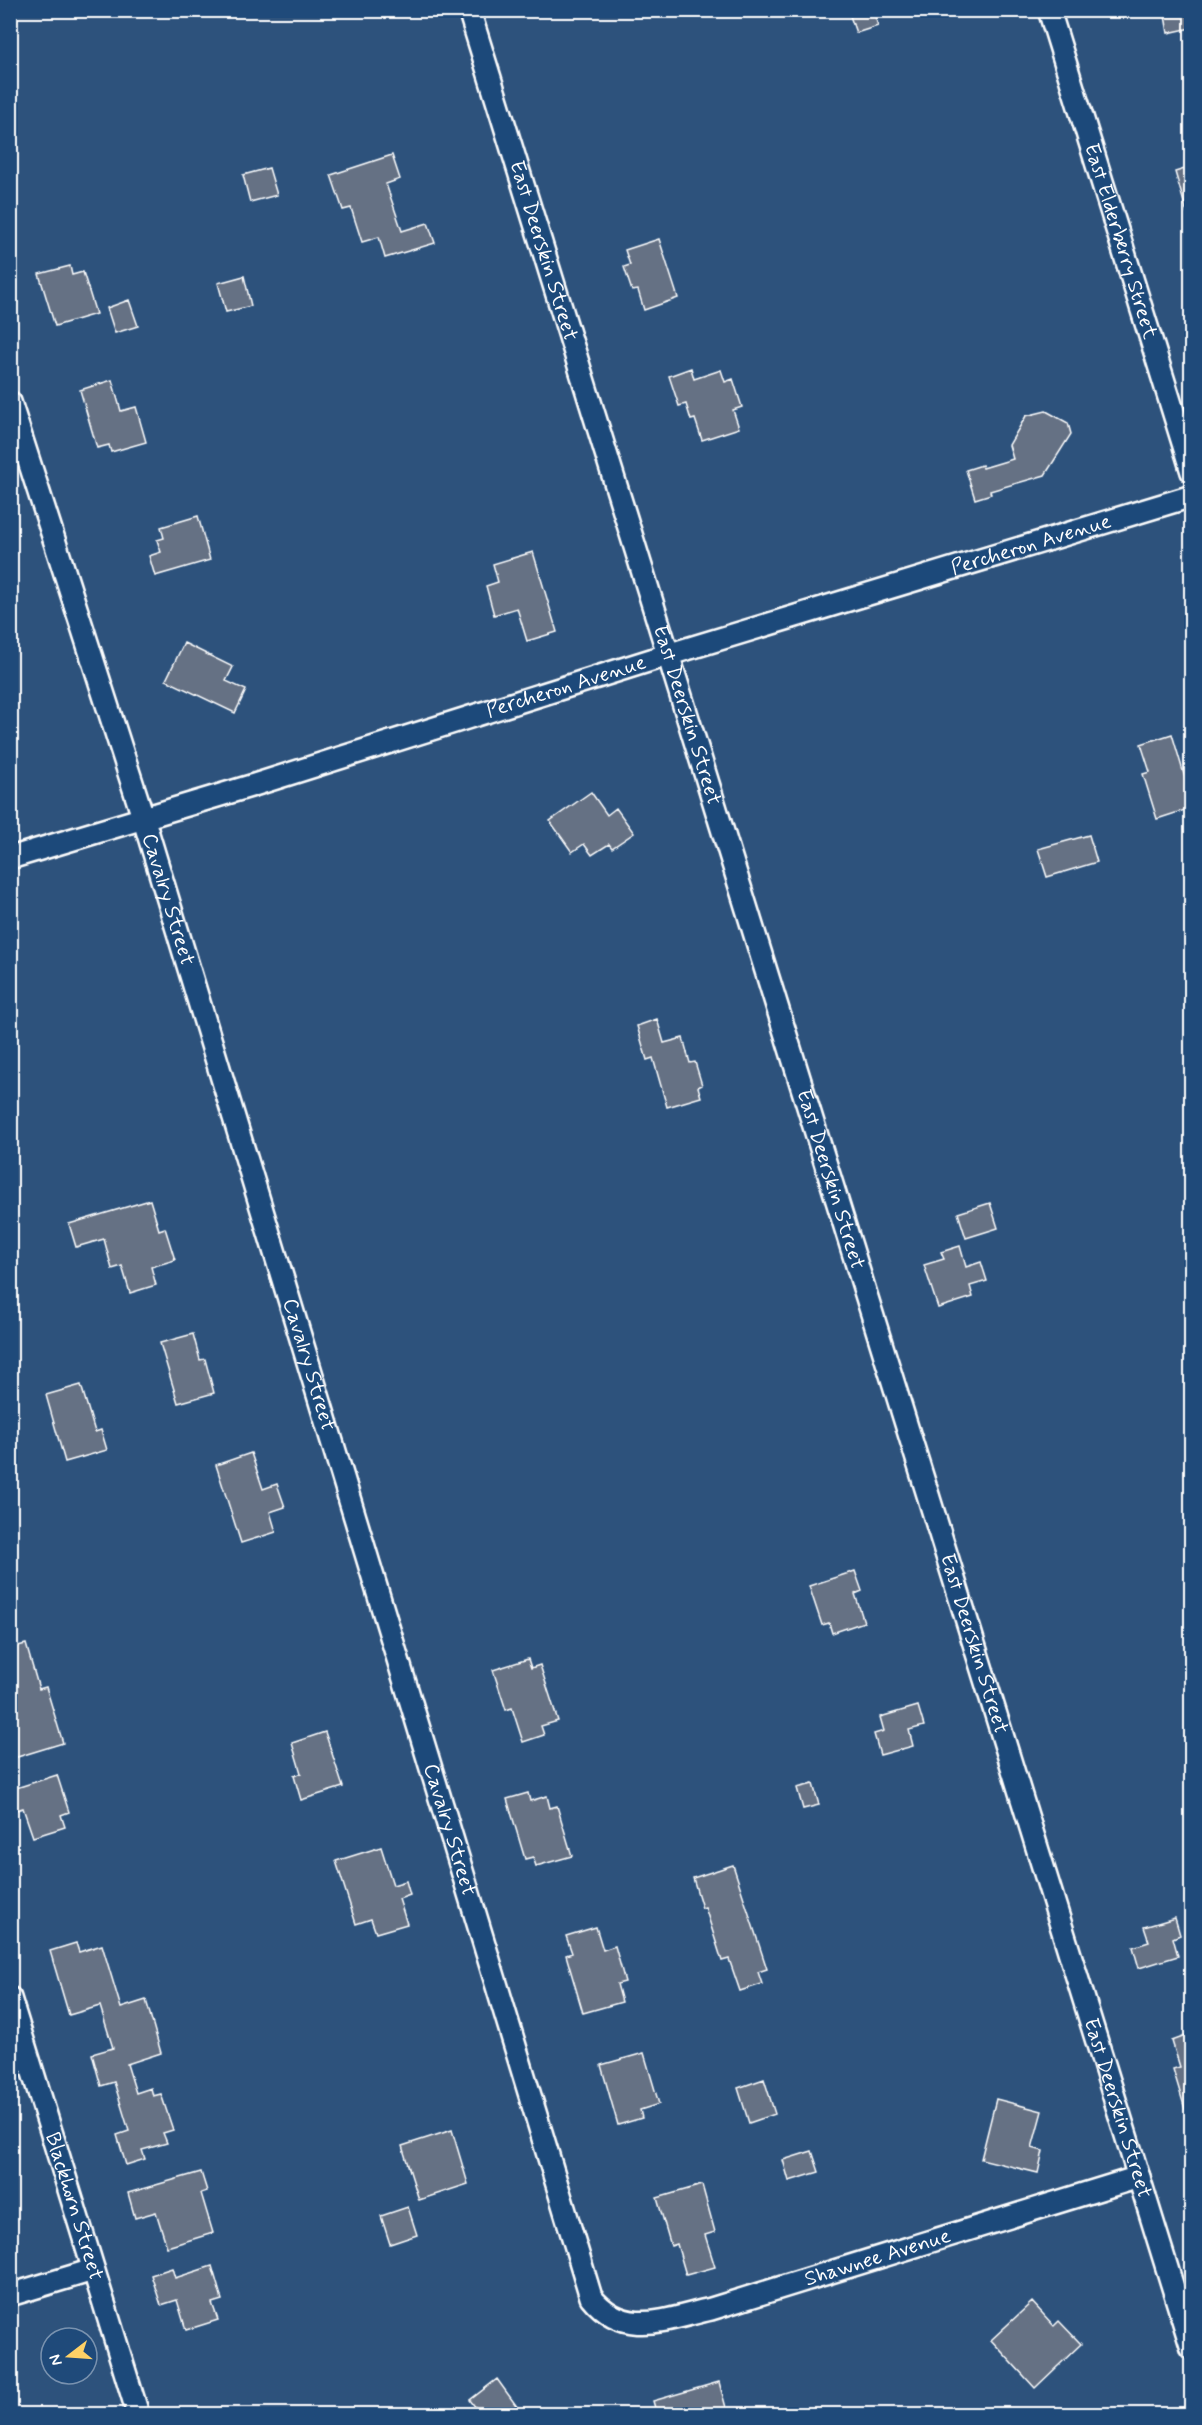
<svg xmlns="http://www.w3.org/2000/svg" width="1202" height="2425" font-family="Mynerve,sans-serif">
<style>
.building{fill:#657184;stroke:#fff;stroke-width:1.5}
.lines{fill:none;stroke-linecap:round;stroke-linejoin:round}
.minor-casing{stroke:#fff;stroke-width:26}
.minor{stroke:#1f4a7a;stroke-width:21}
.labels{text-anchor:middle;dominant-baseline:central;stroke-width:6;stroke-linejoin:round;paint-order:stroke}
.street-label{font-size:21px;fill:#fff;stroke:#1f4a7a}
</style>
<rect width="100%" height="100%" fill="#2d527c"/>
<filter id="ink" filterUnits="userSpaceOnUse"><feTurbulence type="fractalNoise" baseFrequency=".0167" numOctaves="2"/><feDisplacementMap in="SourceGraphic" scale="12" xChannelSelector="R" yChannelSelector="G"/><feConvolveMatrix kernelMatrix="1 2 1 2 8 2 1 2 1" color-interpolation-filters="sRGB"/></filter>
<g filter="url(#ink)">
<!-- building -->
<path class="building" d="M848,10H873L878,26L856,33Z
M1164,10H1191V28L1168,33Z
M392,155L400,179L386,184L402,231L428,223L435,243L385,258L379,237L362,242L351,208L343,210L331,175Z
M1191,167V215L1188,216L1175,172Z
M269,168L277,195L250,202L243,175Z
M659,239L678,298L644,310L638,290L632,291L624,267L630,265L625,250Z
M70,266L72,275L83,272L96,314L55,326L39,274Z
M244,276L251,306L226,312L218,283Z
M129,300L138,326L115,333L107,308Z
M691,368L694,379L721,370L725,382L733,379L742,407L733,410L739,428L702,440L695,419L691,420L686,404L679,406L669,376Z
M112,380L121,411L136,407L146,442L111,452L109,445L97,448L80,390Z
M1046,411L1068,423L1071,434L1045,475L990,491L991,494L975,499L966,470L982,465L983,468L1013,459L1009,445L1026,416Z
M198,516L210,560L155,576L149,556L161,552L157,540L164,538L161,527Z
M533,552L557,632L527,641L517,608L494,615L486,586L498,582L493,564Z
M184,643L233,667L226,681L246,690L235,713L166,680Z
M1172,734L1191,798V808L1157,819L1143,774L1150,772L1141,744Z
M591,792L607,815L616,808L634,833L612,848L609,844L592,855L584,844L572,852L550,821Z
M1089,835L1097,862L1047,877L1038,849Z
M657,1019L664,1043L683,1038L690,1063L695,1062L702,1085L698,1087L701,1097L667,1107L653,1058L647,1060L637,1026Z
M150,1200L159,1230L165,1228L175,1260L151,1267L156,1285L130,1293L122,1266L112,1269L104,1239L76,1247L69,1224Z
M990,1203L998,1228L966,1238L958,1213Z
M960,1246L966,1267L981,1262L987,1281L970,1286L973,1297L938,1308L924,1265L944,1259L941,1252Z
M193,1334L200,1360L205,1359L214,1393L178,1403L160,1343Z
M81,1385L95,1432L101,1430L107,1450L65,1462L46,1395Z
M251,1453L263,1489L277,1484L285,1507L270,1512L276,1532L241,1543L216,1465Z
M855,1571L862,1591L855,1594L864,1622L832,1633L829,1623L822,1625L809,1586Z
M26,1644L39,1689L46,1687L63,1743L14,1758L10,1747V1697L17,1695L10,1673V1648Z
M528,1659L531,1668L540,1665L558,1721L541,1726L544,1735L523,1742L512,1708L506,1710L493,1670Z
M918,1706L924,1726L909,1730L913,1746L880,1755L874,1734L884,1731L880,1717Z
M325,1732L343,1787L301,1800L294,1776L301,1773L292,1743Z
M57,1775L69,1812L61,1815L65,1827L33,1837L23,1808L16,1810L10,1790Z
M813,1784L819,1805L803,1809L797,1788Z
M528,1793L530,1801L547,1796L550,1808L557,1806L572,1856L536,1866L533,1857L525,1859L507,1799Z
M381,1847L393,1885L406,1881L410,1895L399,1899L407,1924L376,1933L371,1919L356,1924L336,1861Z
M733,1865L767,1969L758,1972L762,1984L740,1991L729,1959L722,1961L705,1907L702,1908L693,1878Z
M1175,1918L1180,1935L1173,1938L1178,1956L1139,1968L1133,1947L1149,1942L1144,1927Z
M596,1927L603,1950L615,1946L625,1982L617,1984L622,2002L583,2013L566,1955L572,1953L566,1936Z
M76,1943L79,1952L102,1945L121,2008L146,2000L161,2053L127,2064L136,2093L151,2088L153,2096L161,2094L173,2130L163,2133L167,2143L142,2150L145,2159L126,2165L117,2135L129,2131L114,2082L101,2086L92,2054L113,2048L100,2006L69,2015L50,1951Z
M1191,2034V2119H1188L1173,2069L1180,2067L1172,2041Z
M644,2053L659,2104L640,2110L642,2118L618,2125L601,2065Z
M764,2079L775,2114L749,2123L738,2088Z
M996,2099L1042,2111L1032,2148L1043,2151L1038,2173L981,2159Z
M452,2130L468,2184L419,2200L402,2146Z
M812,2151L819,2172L789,2181L783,2160Z
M201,2172L207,2191L201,2193L213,2233L167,2247L156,2212L135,2218L128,2193Z
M702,2185L715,2232L705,2235L715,2267L686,2275L677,2244L671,2246L657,2198Z
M408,2207L417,2235L390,2244L381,2216Z
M212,2266L222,2300L212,2303L218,2320L186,2330L177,2300L161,2305L151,2275L172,2268L175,2278Z
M1032,2302L1054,2326L1059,2321L1081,2344L1035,2388L991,2340Z
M497,2379L523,2415H481L470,2400Z
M719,2382L728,2415H657L653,2401Z"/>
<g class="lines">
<!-- minor casing -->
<g class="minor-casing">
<g id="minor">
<path id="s1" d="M469,10L1192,2349"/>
<path id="s2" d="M1049,10L1192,472"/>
<path id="s3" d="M10,402L143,817L591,2297C625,2339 666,2319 711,2309L1139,2177"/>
<path id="s4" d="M10,858L254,785L667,655L1192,496"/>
<path id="s5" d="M10,1998L138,2414"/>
<path d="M10,2295L93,2270"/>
</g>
</g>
<!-- minor -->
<use href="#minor" class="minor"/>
</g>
</g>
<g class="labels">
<!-- street labels -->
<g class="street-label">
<text stroke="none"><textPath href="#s2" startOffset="242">East Elderberry Street</textPath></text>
<text stroke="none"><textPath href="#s1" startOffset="252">East Deerskin Street</textPath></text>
<text stroke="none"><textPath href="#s4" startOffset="1068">Percheron Avenue</textPath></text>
<text stroke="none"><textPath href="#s4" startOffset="582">Percheron Avenue</textPath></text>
<text stroke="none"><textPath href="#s1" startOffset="738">East Deerskin Street</textPath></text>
<text stroke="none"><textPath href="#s3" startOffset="522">Cavalry Street</textPath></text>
<text stroke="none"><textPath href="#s1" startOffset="1224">East Deerskin Street</textPath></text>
<text stroke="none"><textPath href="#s3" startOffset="1008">Cavalry Street</textPath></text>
<text stroke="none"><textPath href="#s1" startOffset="1710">East Deerskin Street</textPath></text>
<text stroke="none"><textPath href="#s3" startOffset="1494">Cavalry Street</textPath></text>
<text stroke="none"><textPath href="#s1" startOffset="2196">East Deerskin Street</textPath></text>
<text stroke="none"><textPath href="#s5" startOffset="218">Blackhorn Street</textPath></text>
<text stroke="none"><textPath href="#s3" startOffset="2286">Shawnee Avenue</textPath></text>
</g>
</g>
<!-- margin -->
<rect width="1202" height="2425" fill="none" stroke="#1f4a7a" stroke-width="36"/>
<rect x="18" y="18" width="1166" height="2389" fill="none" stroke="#fff" stroke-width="2" filter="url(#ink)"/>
<!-- north arrow -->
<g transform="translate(69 2356) rotate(253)"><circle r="28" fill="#1f4a7a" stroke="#7992af" stroke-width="1.5"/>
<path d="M0-4.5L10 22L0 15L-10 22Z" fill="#ffd166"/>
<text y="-9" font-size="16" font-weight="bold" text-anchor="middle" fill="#ffffff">N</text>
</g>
</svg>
